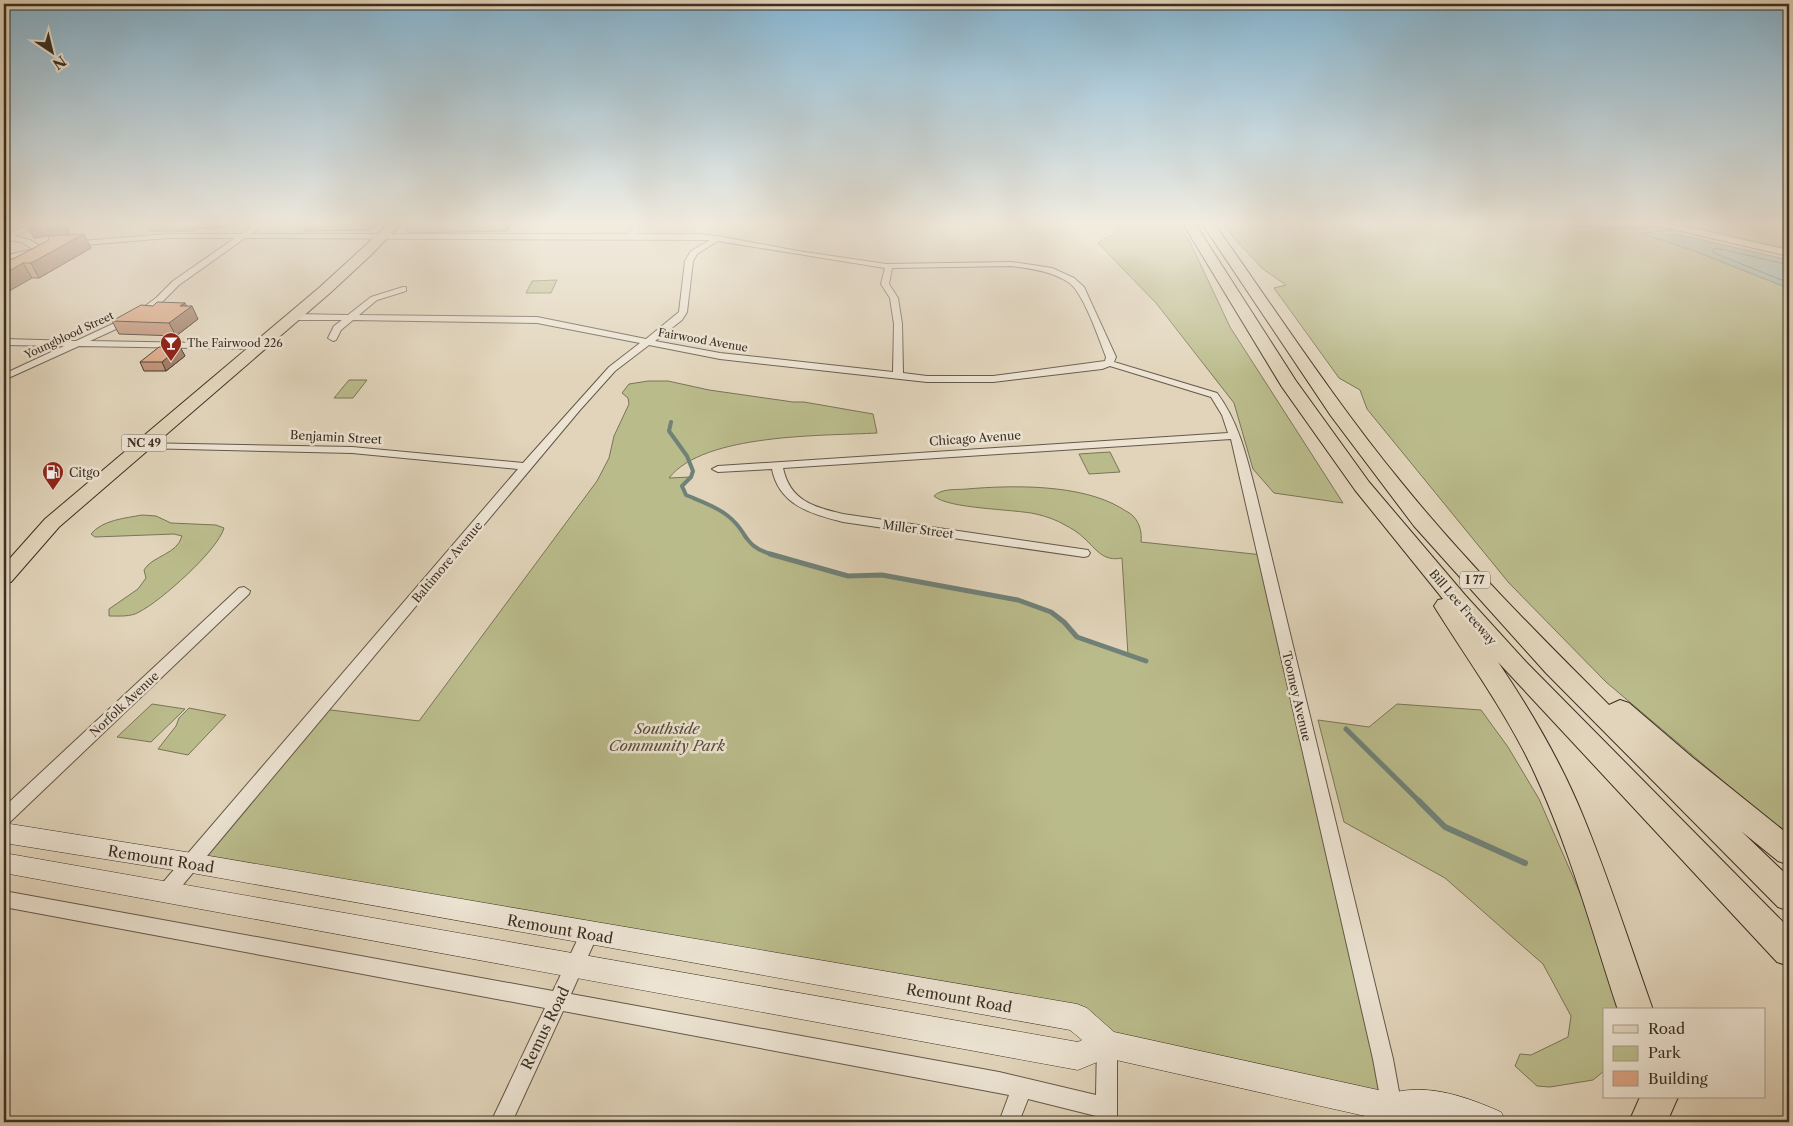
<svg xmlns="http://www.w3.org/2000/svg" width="1793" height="1126" font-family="'Libre Caslon Text',serif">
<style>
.green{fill:#babb8b;stroke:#7a7557}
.water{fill:#94b8b1;stroke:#708178}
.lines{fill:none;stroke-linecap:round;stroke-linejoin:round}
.shore{stroke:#68746a;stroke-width:1}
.stream-far3{stroke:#708178;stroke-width:3}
.stream-far2{stroke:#708178;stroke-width:4}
.stream-far1{stroke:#708178;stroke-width:5}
.stream{stroke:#708178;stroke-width:6}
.minor-casing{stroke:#645849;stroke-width:2}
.tertiary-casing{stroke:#645849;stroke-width:2}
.secondary-casing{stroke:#3b2f23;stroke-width:1}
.primary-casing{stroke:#3b2f23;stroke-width:2}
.motorway-casing{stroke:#3b2f23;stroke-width:2}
.minor{fill:#ece3d2;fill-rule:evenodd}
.tertiary{fill:#ece3d2;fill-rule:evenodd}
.secondary{fill:#ece3d2;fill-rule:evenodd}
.primary{fill:#e1d4ba;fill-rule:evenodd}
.motorway{fill:#e1d4ba;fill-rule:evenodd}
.wall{fill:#bd8d70;stroke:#3b2f23}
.shaded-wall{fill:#9a735b;stroke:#3b2f23}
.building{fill:#dca482;stroke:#3b2f23}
.labels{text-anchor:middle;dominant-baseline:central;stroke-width:5;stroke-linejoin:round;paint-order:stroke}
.far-street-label{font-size:11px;fill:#3b2f23;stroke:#ece3d2}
.far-poi-label{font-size:11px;fill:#3b2f23;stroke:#ece3d2;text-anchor:start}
.shield{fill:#ece3d2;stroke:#706558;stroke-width:1}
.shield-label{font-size:11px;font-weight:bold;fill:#3b2f23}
.street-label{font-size:12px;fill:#3b2f23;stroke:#ece3d2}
.poi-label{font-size:12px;fill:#3b2f23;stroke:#ece3d2;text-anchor:start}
.near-park-label{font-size:15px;font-style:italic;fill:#544b38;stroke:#ece3d2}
.near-street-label{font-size:15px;fill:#3b2f23;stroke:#ece3d2}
</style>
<rect width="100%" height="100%" fill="#e1d4ba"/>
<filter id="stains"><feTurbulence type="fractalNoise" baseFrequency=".004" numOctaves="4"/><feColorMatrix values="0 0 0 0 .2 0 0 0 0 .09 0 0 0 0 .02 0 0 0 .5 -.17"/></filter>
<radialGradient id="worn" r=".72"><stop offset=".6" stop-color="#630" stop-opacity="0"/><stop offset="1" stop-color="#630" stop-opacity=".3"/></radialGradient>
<!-- green -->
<path class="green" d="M1121,222H1175L1189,240L1230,327L1343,503L1274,493L1253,469L1234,403L1156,303L1098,243L1109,236H1112Z
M1223,222H1639L1674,230L1640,233L1692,250L1783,286L1789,301V837L1606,682L1509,583L1367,409L1360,390L1339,378L1274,288L1286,285L1263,269L1233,237Z
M1666,222H1789V250Z
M557,280L551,293H526L532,281Z
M349,380H367L353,398H334Z
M648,381H668L709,390L793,402H804L873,414L877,433C824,436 704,433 669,478L691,477L682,486L686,495L725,513L736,523L745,539L753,547L760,551L848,576L882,575L1018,600L1051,612L1064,622L1077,637L1128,655L1122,558C1103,562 1096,549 1084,538C1079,533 1071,528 1065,525C1057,520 1045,516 1036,514C1014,509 948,509 934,496C942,488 956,490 967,489C1013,485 1081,484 1121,508C1125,511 1131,513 1134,517C1140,524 1142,533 1141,542L1263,555L1392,1108L1145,1052L1077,1018L192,863L323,709L419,721L597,481L609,458L614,436L629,404L628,398L622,393L629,384Z
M1110,452L1120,472L1089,474L1079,454Z
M142,515L156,516L171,523L216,525L224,528C218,550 161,601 139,612C131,617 119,616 109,616V609L138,589L146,578L144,570C153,555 177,555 182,536L174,534L95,537L91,534C102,520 126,518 142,515Z
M152,704L185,709L151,742L117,737Z
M1397,704L1481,710L1508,747L1539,799L1590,916L1620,1010H1604V1071L1593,1080L1550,1087L1537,1086L1515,1066L1520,1054L1531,1055L1568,1037L1571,1016L1543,964L1445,878L1344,822L1318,720L1369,727Z
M189,708L226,715L188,755L158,749L176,726L179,718Z"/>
<!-- water -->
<path class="water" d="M1638,232L1681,235L1789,260V301L1783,286L1692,250Z"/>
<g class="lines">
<!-- shore -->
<path class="shore" d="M1789,265L1716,248L1712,250L1714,253L1784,281L1789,288"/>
<!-- stream-far3 -->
<path class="stream-far3" d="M1439,222L1463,226L1508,224L1641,228L1659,225"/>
<!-- stream-far2 -->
<path class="stream-far2" d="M671,422L669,431L687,456L693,471L691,477L682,486L686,495C700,501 716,506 728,516C750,533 741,546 774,555"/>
<!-- stream-far1 -->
<path class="stream-far1" d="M770,554L848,576L882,575L1018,600L1051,612L1064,622L1077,637L1146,661
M1346,729L1420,802"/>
<!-- stream -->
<path class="stream" d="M1419,801L1445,827L1525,863"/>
<!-- minor casing -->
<g class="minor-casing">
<path id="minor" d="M37,222H47L14,236L30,240L43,248V252L4,260V256L33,249L21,242L4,239V235Z
M259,222H267L251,234H628L635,222H641L636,234H698L717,236L798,251L886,264L1012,262L1052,268L1074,278L1084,287L1116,357L1114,362L1217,393C1239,422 1247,458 1256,493L1393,1059L1402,1108L1399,1115L1392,1118L1385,1115L1382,1108L1373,1059L1231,439L783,468C790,501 814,507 843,514L1088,550L1090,553L1088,556L1084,557L843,522C811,514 779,505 772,469L718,472L712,469L718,466L1228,433L1222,415L1211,397L1110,366L1102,369L993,382H927L720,359L649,345L615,371L580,410L171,899L165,901L159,899L156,893L159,887L518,469L352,453L142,448L138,447L137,445L138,443L352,447L523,463L609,367L640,343L537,323L353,320L341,330L336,340L333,341L328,338L334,326L342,320H292L288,317L292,314L348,315L371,297L403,287H406V291L377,300L359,315L537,317L646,339L679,312L685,261L691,251L710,240L245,238L179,285L162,302L140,318L90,341L257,344L262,347L260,349L79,346L4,380V374L64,346L4,345V339L76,341L134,314L156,298L173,281L235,238H168L72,246H69V242L168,234H241ZM718,241L885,268L881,284L890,298L894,324L893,372L720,353L655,341L682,320L687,312L693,261L697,254ZM1012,266C1031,269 1051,271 1068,282C1083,291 1099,339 1106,357L1105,361L993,376H927L903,373L902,324L898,298L889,284L892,268Z
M244,587L250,591L249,594L10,822L4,824V807L239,588Z
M4,891L553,991L583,928L589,926L595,928L598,934L571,994L999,1072L1096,1095L1097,1044L1100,1037L1107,1034L1114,1037L1117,1044V1122H1096V1116L1028,1099L1019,1122H999L1009,1095L563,1011L512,1122H491L545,1008L4,907Z"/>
</g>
<!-- tertiary casing -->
<g class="tertiary-casing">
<path id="tertiary" d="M1651,222H1665L1789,250V256L1655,225Z"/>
</g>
<!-- secondary casing -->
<g class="secondary-casing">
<path id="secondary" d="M4,823L192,853L1077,1004L1087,1008L1114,1032L1392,1093C1429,1083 1467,1097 1501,1112L1506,1122H1445L1419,1118L1421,1122H1385L1374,1118L1107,1058L1078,1070L4,873V853L1078,1042L1082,1040L1070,1030L192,873L4,843Z"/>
</g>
<!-- primary casing -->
<g class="primary-casing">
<path id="primary" d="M391,222H403L371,255L330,293L59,527L11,582L4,583V565L45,519L320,287Z"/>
</g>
<!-- motorway casing -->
<g class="motorway-casing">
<path id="motorway" d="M1182,222H1194L1296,381L1369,482L1465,595L1526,662L1789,928V966L1777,962L1498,662C1529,708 1562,764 1583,816C1609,879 1630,945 1653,1010H1618C1592,931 1570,850 1535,774C1508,715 1469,662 1434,606L1438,600L1443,599L1355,490L1282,387Z
M1201,222H1213C1275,309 1333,399 1401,482C1465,561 1537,633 1609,705L1620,700L1629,703L1692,757L1789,835V865L1778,861L1741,831L1789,877V911L1778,907L1546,673L1414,526L1331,416Z
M1640,1097H1678L1667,1122H1629Z"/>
</g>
<!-- minor -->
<use href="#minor" class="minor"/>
<!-- tertiary -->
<use href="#tertiary" class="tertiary"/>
<!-- secondary -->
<use href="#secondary" class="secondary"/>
<!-- primary -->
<use href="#primary" class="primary"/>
<!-- motorway -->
<use href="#motorway" class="motorway"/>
</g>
<!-- wall -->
<path class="wall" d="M67,222L69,235L91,248L39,278H32L13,259L49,240L52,236L51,235L34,238L27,224Z
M145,222H229L221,228H199L194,231H149Z
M301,222H379L371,230L305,231Z
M405,222H513L507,231L408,233Z
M187,306L198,319L176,336L119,334L112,321Z
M180,347L185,356L166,371H144L140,362Z"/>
<!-- shaded-wall -->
<path class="shaded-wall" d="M39,222H67L69,241L56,243L51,235L34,238L27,224Z
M190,222H196L199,228L194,231Z
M218,222H229L221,228Z
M368,222H379L371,230Z
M505,222H513L507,231Z
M84,234L91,248L39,278L31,263Z
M23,263L32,278L4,294V274Z
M185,303L188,309L192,306L198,319L176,336L169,323L180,306Z
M180,347L185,356L166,371L162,362Z"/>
<!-- building -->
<path class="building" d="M26,222H39L27,224Z
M48,222H61L62,227L48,229Z
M84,234L31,263H23L4,274V259H13L49,240L48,236Z
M157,302L185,303L180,306H192L169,323L112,321L141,305L153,306Z
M159,347H180L162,362H140Z"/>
<!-- sky -->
<linearGradient id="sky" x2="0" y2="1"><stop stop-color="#86b6d2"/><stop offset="0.59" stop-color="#f2ece0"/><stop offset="1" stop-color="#f2ece0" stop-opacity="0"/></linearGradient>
<rect width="1793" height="379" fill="url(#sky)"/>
<!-- icons -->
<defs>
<g id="bar-pin" transform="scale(1.125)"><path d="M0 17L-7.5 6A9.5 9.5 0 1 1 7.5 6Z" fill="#8f2418" stroke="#ece3d2"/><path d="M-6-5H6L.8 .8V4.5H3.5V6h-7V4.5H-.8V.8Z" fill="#fff"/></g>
<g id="fuel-pin" transform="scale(1.125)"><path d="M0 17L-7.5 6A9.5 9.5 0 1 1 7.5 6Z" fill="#8f2418" stroke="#ece3d2"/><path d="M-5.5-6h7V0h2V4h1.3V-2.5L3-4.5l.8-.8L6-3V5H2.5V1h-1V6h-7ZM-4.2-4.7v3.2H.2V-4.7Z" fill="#fff"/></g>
</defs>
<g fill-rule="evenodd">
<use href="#bar-pin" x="171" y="343"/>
<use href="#fuel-pin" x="53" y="472"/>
</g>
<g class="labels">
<!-- far-street labels -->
<g class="far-street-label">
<text transform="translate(69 335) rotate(-25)">Youngblood Street</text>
<text transform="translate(703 340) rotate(10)">Fairwood Avenue</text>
</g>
<!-- far-poi labels -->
<g class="far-poi-label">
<text x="187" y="343">The Fairwood 226</text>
</g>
<!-- shield labels -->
<g class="shield">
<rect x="121.5" y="434.5" width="45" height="17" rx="4"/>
<rect x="1460" y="571.5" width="30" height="17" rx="4"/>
</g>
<g class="shield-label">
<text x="144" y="443">NC 49</text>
<text x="1475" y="580">I 77</text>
</g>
<!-- street labels -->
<g class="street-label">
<text transform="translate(336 437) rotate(3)">Benjamin Street</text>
<text transform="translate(975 438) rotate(-4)">Chicago Avenue</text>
<text transform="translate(918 529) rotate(8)">Miller Street</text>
<text transform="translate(447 562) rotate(-50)">Baltimore Avenue</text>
<text transform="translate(1463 607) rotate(49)">Bill Lee Freeway</text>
<text transform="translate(1297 696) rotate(77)">Toomey Avenue</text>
<text transform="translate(124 704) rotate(-43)">Norfolk Avenue</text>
</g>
<!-- poi labels -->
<g class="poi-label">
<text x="69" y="472">Citgo</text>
</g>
<!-- near-park labels -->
<g class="near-park-label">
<text x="667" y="728">Southside<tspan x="667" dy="17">Community Park</tspan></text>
</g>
<!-- near-street labels -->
<g class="near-street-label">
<text transform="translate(161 859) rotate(9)">Remount Road</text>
<text transform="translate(560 929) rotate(10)">Remount Road</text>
<text transform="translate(959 998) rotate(10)">Remount Road</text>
<text transform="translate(545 1028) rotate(-64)">Remus Road</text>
</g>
</g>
<!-- margin -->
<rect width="1793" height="1126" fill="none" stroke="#e1d4ba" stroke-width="20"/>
<rect x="5" y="5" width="1783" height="1116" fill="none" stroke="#3b2f23" stroke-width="2.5"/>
<rect x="10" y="10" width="1773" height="1106" fill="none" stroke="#3b2f23"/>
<!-- legend -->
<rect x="1603" y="1008" width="162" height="90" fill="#ece3d2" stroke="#a59b8c"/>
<rect x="1613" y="1025" width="25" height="8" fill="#e1d4ba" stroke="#a59b8c"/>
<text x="1648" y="1034" font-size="15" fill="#3b2f23">Road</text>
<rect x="1613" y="1046" width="25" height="15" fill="#babb8b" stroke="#a59b8c"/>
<text x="1648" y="1058" font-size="15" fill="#3b2f23">Park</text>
<rect x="1613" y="1071" width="25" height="15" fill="#dca482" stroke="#a59b8c"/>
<text x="1648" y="1084" font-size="15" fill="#3b2f23">Building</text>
<!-- north arrow -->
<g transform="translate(52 52) rotate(145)" stroke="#ece3d2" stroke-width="4" paint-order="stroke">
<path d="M0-4L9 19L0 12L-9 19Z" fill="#3b2f23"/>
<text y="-8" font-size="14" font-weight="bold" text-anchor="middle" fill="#3b2f23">N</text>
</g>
<rect width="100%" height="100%" filter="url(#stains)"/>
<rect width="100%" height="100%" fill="url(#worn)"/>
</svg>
